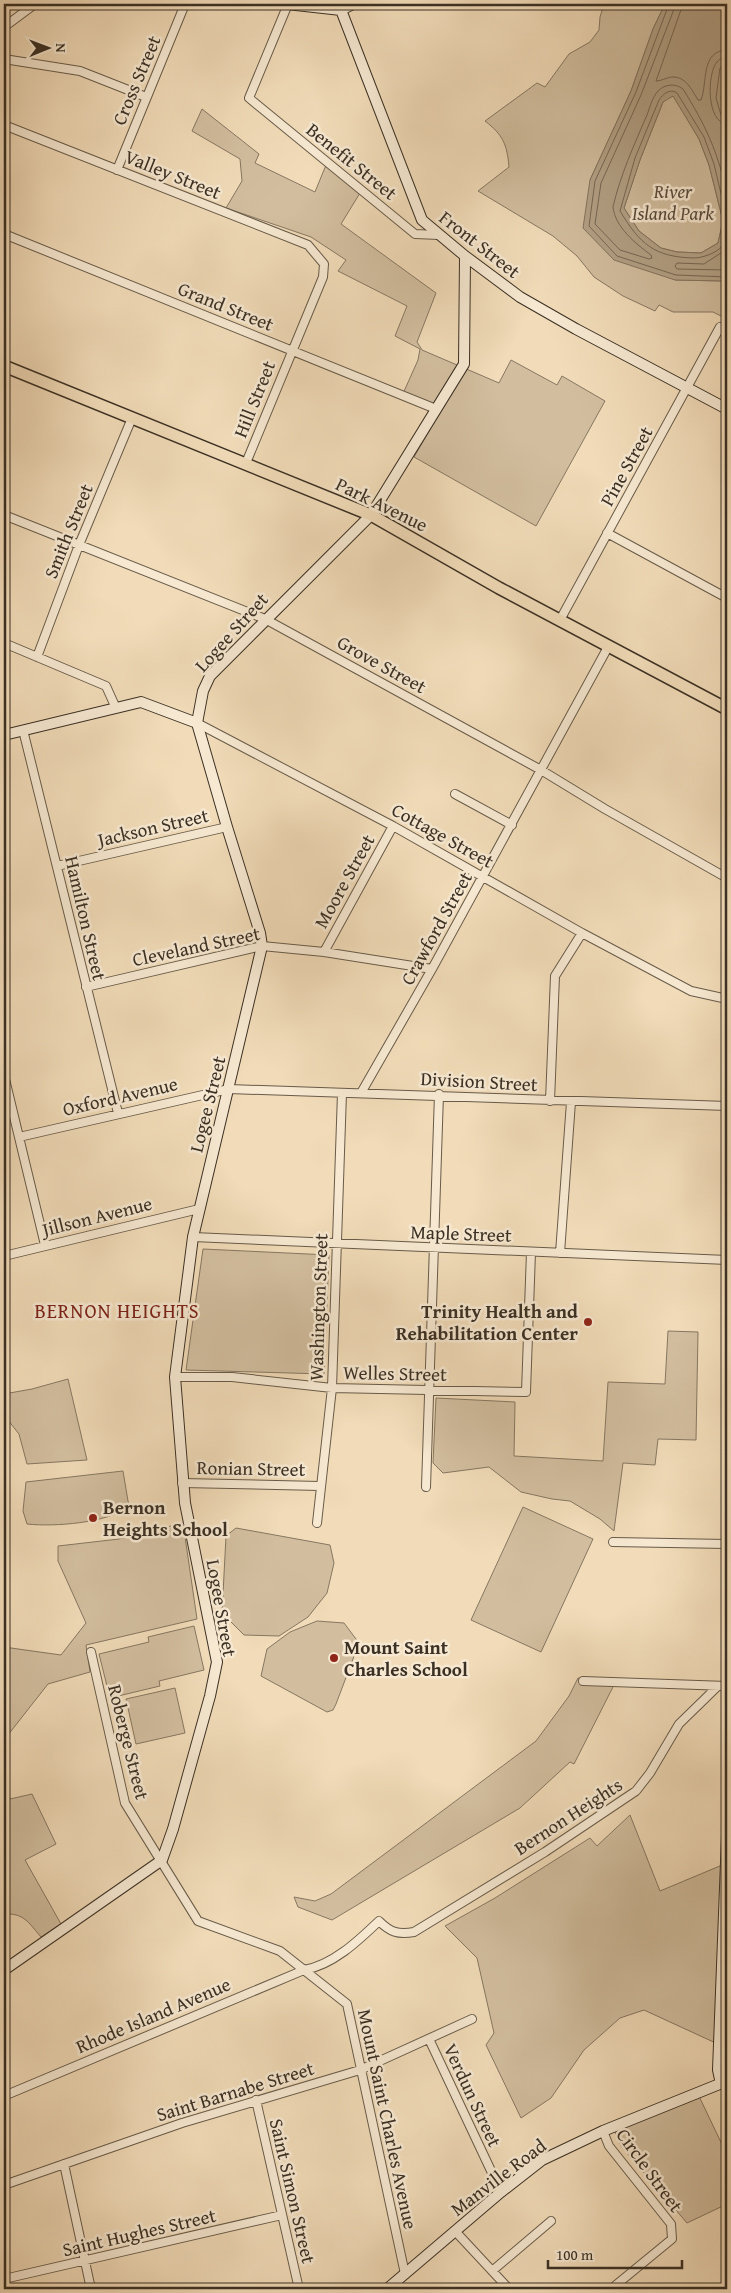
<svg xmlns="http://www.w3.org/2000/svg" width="731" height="2293" font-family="'Gentium Book Plus',serif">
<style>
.green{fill:#d2be9f;stroke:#867762}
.water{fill:#b3a186;stroke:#83745f;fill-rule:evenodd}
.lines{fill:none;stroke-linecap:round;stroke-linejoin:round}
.shore{stroke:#776855;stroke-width:1}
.street-casing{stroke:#685b49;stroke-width:10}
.secondary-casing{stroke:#3b3024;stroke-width:12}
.primary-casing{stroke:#3b3024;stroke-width:14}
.street{stroke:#f6e8d1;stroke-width:8}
.secondary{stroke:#f6e8d1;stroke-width:10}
.primary{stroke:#f1dbb8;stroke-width:11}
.poi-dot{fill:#8f2418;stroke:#f6e8d1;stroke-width:2}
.labels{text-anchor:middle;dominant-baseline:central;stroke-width:5;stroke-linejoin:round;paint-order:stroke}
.street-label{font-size:19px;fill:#3b3024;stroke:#f6e8d1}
.park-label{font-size:19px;font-style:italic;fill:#594c3d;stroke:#f6e8d1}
.poi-label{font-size:19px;font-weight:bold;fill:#3b3024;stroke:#f6e8d1;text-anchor:start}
.neighbourhood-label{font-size:20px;letter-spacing:1px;fill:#7a1f14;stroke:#f6e8d1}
</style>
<rect width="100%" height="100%" fill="#f1dbb8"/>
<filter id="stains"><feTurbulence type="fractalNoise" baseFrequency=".004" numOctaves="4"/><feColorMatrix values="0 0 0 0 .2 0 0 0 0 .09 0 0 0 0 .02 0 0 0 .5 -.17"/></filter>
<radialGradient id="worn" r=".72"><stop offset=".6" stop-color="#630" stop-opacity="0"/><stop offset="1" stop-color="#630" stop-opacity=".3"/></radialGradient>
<!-- green -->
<path class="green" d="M604,4H665L653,29L631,91L590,180L675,280L724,281L727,283V319L713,312H673L659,305L655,311L623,296L594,277L577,256L553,236L478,191L509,167C507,144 503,135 485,121L537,83L545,87L569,54L590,42L599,30L600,17Z
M727,52V121L721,98Z
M674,96L699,139L709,165L723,221L718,243L701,253L677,252L661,248L639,231L624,208L640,160L663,102L667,98Z
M202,109L259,154L255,163L315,192L326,165L360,193L341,224L436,293L417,342L422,350L499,383L511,360L557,385L562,376L605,401L536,526L414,457L439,414L401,398L418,360L420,349L395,336L407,306L338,271L346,260L311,237L226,208L242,181L240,159L192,131Z
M203,1249L329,1255L324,1374L186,1370Z
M668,1331L698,1332L696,1440L658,1439L655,1465L623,1463L614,1531L600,1519L570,1501L552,1499L521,1492L489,1467L443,1473L433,1463L436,1398L515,1402L514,1456L603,1461L608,1382L665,1384Z
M68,1379L87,1460L27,1464L19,1434L4,1415V1394L32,1389Z
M123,1471L129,1507C106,1523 55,1527 27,1524L23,1511L26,1482Z
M523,1507L593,1539L541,1652L471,1620Z
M183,1523L197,1619L86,1645L90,1672L48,1684L4,1740V1647L61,1655L86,1623L58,1561V1546L119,1539Z
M236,1528L330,1545L334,1563L327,1593L308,1617L279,1636L244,1635L222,1613L226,1536Z
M317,1621L344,1623L359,1643L336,1704L333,1710L327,1712L261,1676L267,1649L290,1632Z
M194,1626L204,1670L159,1681L160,1686L110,1698L99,1654L149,1642L148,1637Z
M578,1678L616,1681L574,1764L570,1762L520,1808L332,1920L298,1907L294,1897L315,1901L331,1894L536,1741L569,1696Z
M175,1688L185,1733L136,1744L126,1699Z
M4,1755L10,1799L32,1794L56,1844L25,1860L61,1924L41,1937C28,1922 24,1913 4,1914Z
M630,1815L660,1891L727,1863V2080L723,2082L720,2045L644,2010L620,2018L584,2050L551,2098L521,2118L486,2045L494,2033L477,1958L445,1926L495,1898L590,1838L597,1846Z
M697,2092L727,2155V2204L687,2223L621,2146L613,2127Z"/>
<!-- water -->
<path class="water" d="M665,4H727V52L721,98L727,121V283L724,281L675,280L614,260L583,228L590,180L631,91L653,29ZM673,96L699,139L709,165L723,221L718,243L701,253L677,252L661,248L639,231L624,208L640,160L663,102Z"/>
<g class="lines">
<!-- shore -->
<path class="shore" d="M669,4L636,92L595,181L589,226L617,256L676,275L727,277
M676,4L641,95L601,183L595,224L620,250L649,259L652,258L651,255C636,244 615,227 613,207C620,176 634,145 647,115C650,107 652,98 658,91C665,84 675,83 683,89C706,126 717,150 727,193
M683,4L656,81C661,81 666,78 671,77C686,76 691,89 698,100H701C708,82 700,51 727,50
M727,58C723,58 720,58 717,62C707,73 706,123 727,124
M727,64L723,65L720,68L716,98L721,115L727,118
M727,219L714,164L704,137L677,93C670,88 663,94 659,100L635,158L620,211C640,244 654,257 694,258C702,258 717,253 722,246C726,240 726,229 727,223
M727,249L704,264L677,263L675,266L677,269L727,270"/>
<!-- street casing -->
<g class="street-casing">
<path id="street" d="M288,4L249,98L415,234L439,235
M4,27L35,4
M4,59L80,71L146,97
M4,125L308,245L324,264L323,277L246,463
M117,170L185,4
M4,234L436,409
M4,515L265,619L541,770L605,809L727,878
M607,533L727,598
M560,620L720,327
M4,643L106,686L115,706
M37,657L79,545L132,418
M197,723L393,826L582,933L691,991L727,999
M23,730L118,1113
M455,794L512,825
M57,866L227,827
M324,952L393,826
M86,987L262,946L324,952L432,969
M4,1075L45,1245
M361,1093L432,969L608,647
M550,1101L555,976L582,933
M19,1137L229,1089L727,1106
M193,1237L727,1260
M560,1253L571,1102
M4,1256L199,1209
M175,1377H232L332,1388L526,1392L531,1252
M182,1483L320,1486
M426,1487L439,1094
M317,1523L332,1388L342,1093
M613,1542L727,1544
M91,1652L125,1803L198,1921L280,1951L347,2004L405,2274
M583,1681L727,1686
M429,2039L501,2192
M4,2096L304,1970C333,1965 358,1941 379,1921C390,1932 398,1935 414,1932L545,1852L636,1791L650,1773L679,1724L718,1686
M256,2100L299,2289
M603,2131L609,2146L671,2224L672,2239L611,2289
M64,2164L91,2289
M4,2185L182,2123L360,2070L472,2019
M455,2231L509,2289
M492,2271L551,2221
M4,2279L282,2215"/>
</g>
<!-- secondary casing -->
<g class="secondary-casing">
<path id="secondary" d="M287,4L341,10
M353,4L341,10L422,220L465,256L520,297L576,329L727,409
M4,735L141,702L197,723
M4,1970L162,1860L173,1829L210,1696L217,1662L185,1503L175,1377L193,1237L262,946L260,933L227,827L197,723L203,691L210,676L371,515L464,364L465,256
M721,2084L718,2070L727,1836
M387,2289L501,2192L542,2160L603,2131L727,2081"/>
</g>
<!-- primary casing -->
<g class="primary-casing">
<path id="primary" d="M4,366L371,515L499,588L727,709"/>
</g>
<!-- street -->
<use href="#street" class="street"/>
<!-- secondary -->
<use href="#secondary" class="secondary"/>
<!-- primary -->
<use href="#primary" class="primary"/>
</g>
<!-- markers -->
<g class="poi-dot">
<circle cx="588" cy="1322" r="5"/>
<circle cx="93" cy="1518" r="5"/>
<circle cx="334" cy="1658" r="5"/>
</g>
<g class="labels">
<!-- street labels -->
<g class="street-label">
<text transform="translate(136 80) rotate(-67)">Cross Street</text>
<text transform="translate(352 161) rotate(39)">Benefit Street</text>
<text transform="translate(173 174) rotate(22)">Valley Street</text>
<text transform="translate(480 244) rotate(38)">Front Street</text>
<text transform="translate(226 306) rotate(22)">Grand Street</text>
<text transform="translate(254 399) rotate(-68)">Hill Street</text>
<text transform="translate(626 466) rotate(-61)">Pine Street</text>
<text transform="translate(382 504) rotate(26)">Park Avenue</text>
<text transform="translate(68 531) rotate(-68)">Smith Street</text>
<text transform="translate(231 632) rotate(-48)">Logee Street</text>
<text transform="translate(382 664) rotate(29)">Grove Street</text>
<text transform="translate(153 827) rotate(-13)">Jackson Street</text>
<text transform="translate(443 835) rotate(29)">Cottage Street</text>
<text transform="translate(344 881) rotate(-61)">Moore Street</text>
<text transform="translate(86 918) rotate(77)">Hamilton Street</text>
<text transform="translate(436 928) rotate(-61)">Crawford Street</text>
<text transform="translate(196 946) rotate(-12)">Cleveland Street</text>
<text transform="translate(479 1081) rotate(3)">Division Street</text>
<text transform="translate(120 1096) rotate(-13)">Oxford Avenue</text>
<text transform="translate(207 1104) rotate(-76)">Logee Street</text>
<text transform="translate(97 1216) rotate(-14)">Jillson Avenue</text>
<text transform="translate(461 1233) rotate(2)">Maple Street</text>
<text transform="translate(318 1307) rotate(-88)">Washington Street</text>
<text transform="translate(395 1373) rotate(1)">Welles Street</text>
<text transform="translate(251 1468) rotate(1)">Ronian Street</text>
<text transform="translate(222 1608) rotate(80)">Logee Street</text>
<text transform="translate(129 1742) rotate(76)">Roberge Street</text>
<text transform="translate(568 1816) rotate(-33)">Bernon Heights</text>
<text transform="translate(153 2015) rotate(-23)">Rhode Island Avenue</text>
<text transform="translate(235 2091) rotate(-17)">Saint Barnabe Street</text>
<text transform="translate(473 2095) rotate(65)">Verdun Street</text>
<text transform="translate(388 2119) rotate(78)">Mount Saint Charles Avenue</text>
<text transform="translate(650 2170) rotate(54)">Circle Street</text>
<text transform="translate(498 2177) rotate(-37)">Manville Road</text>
<text transform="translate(293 2191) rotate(77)">Saint Simon Street</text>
<text transform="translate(139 2232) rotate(-13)">Saint Hughes Street</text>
</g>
<!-- park labels -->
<g class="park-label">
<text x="673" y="191">River<tspan x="673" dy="22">Island Park</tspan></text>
</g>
<!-- poi labels -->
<g class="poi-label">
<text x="578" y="1311" text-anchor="end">Trinity Health and<tspan x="578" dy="22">Rehabilitation Center</tspan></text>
<text x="103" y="1507">Bernon<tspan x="103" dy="22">Heights School</tspan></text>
<text x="344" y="1647">Mount Saint<tspan x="344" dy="22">Charles School</tspan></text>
</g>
<!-- neighbourhood labels -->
<g class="neighbourhood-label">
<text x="117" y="1310">BERNON HEIGHTS</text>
</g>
</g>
<!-- margin -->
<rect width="731" height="2293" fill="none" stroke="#f1dbb8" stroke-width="20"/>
<rect x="5" y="5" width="721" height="2283" fill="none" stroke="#3b3024" stroke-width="2.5"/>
<rect x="10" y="10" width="711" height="2273" fill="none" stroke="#3b3024"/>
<!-- north arrow -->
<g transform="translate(48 48) rotate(89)" stroke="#f6e8d1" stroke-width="4" paint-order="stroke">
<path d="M0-4L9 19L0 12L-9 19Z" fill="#3b3024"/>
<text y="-8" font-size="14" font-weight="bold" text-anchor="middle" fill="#3b3024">N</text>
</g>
<!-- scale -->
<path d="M548 2260v8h134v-8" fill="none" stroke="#3b3024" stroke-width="2.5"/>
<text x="556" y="2260" font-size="15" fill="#3b3024" stroke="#f6e8d1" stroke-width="4" paint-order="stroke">100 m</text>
<rect width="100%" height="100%" filter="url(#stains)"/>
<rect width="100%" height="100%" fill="url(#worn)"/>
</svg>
